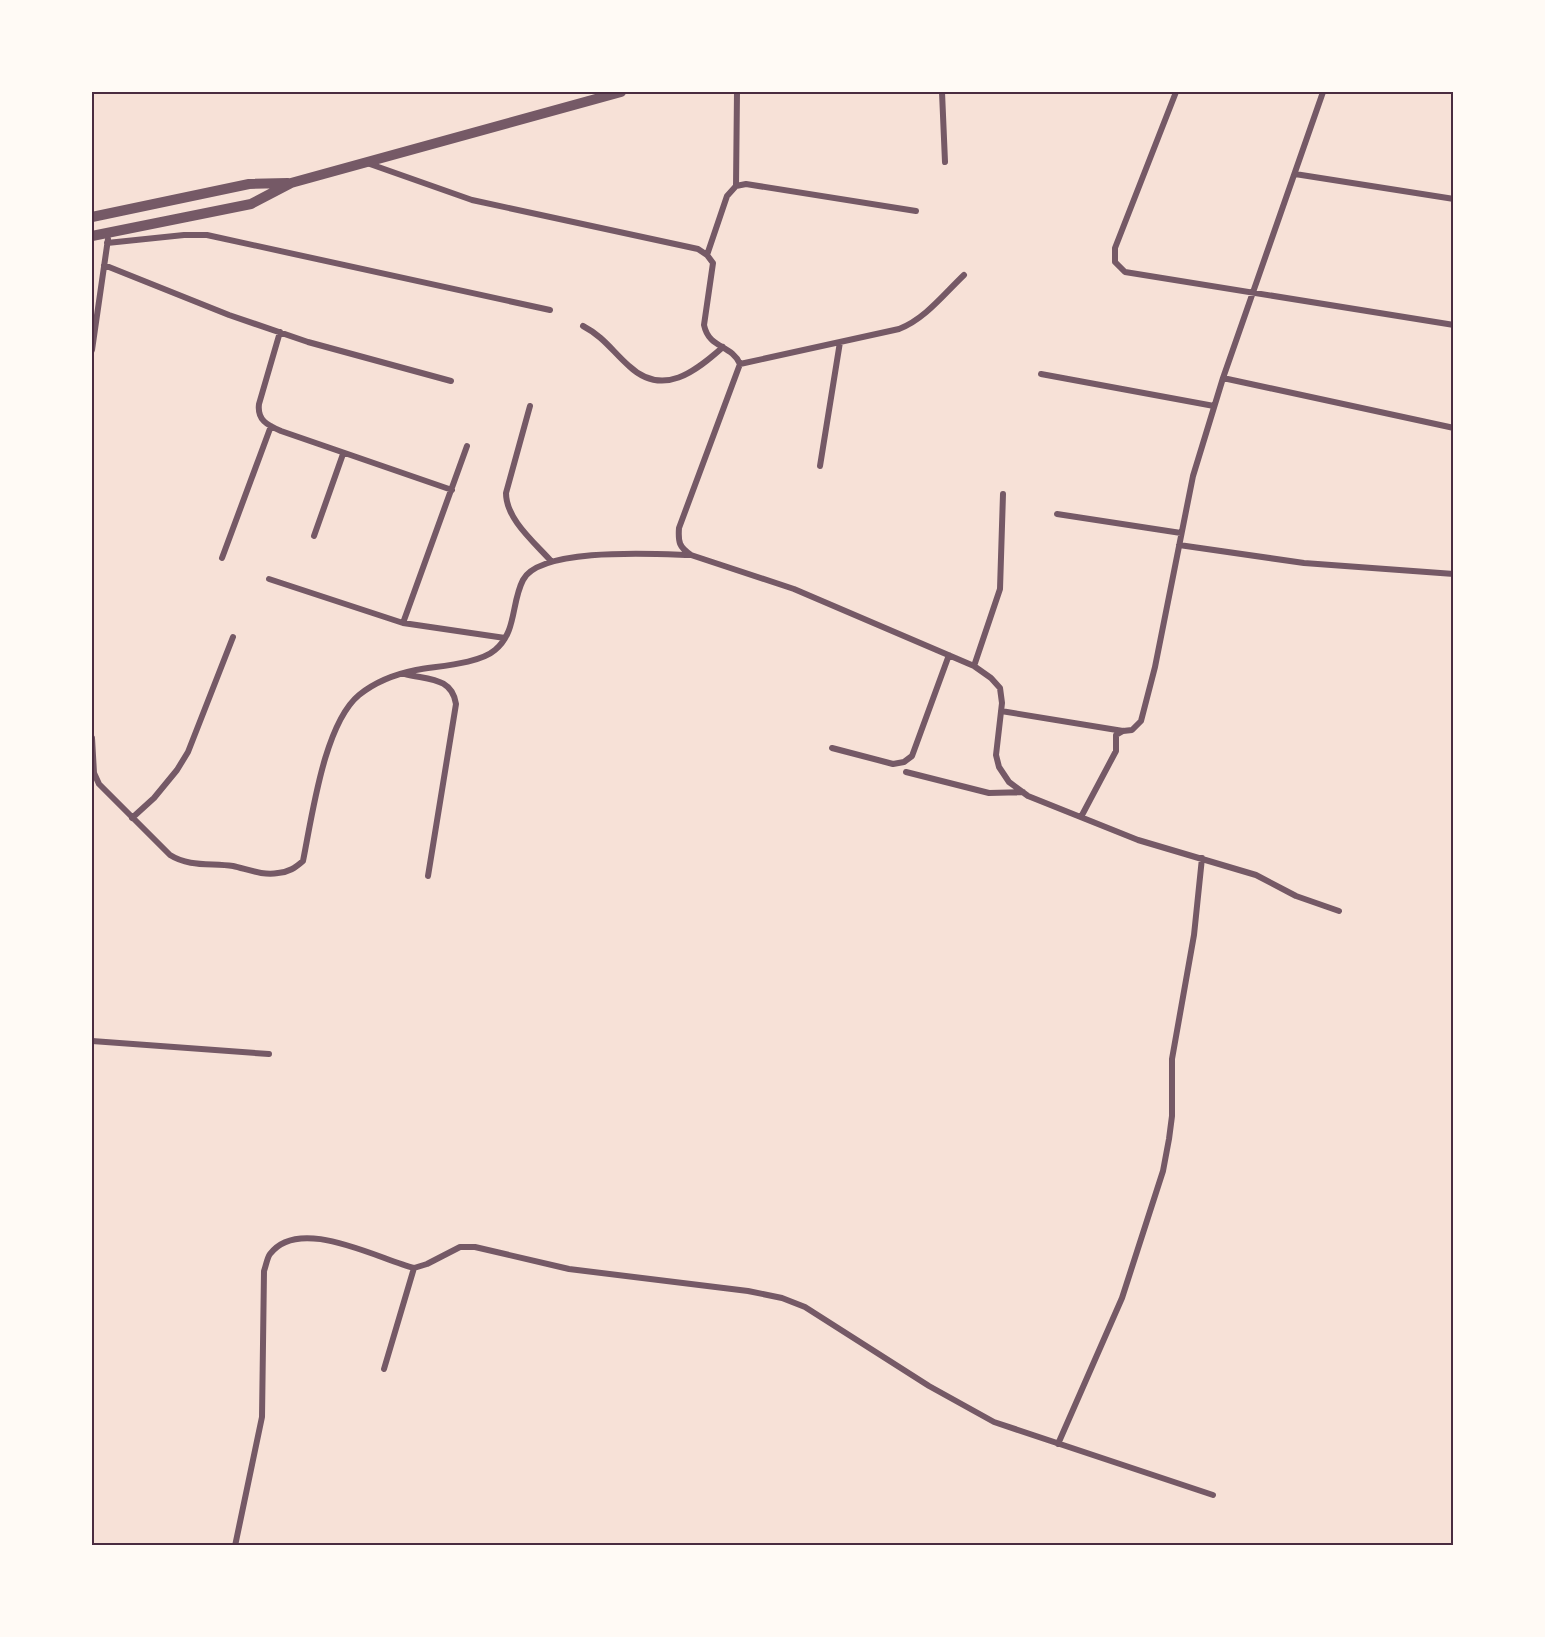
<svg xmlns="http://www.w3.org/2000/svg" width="1545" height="1637" font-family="'Golos Text',sans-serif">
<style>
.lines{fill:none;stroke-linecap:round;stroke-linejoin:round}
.minor{stroke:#755966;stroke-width:6}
.tertiary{stroke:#755966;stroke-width:10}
.neatline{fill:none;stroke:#4a2c40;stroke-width:2}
</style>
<rect width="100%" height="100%" fill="#f7e1d7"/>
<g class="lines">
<!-- minor -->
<path class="minor" d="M942,92L945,162
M1176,92L1115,248V262L1125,272L1454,325
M367,163L472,200L698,249L707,255L713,263L704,325C709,349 731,344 740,364L679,528C678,542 679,547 691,555L794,589L974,666L991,678L1000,688L1002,703L996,755L999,767L1009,782L1028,796L1138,840L1256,875L1296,896L1339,911
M1295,174L1454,199
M736,186L737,92
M107,243L184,235H207L550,310
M707,255L727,196L736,186L746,184L916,211
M104,265L229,315L308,342L451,381
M583,326C604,337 612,351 629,366C663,398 696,371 723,347
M280,332L259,404C257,420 267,425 281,431L452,490
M92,350L108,239
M740,364L899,329C925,319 944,294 964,275
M1041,374L1214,406
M1223,378L1454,428
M530,406L506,493C506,519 534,542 551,561
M820,466L840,342
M1057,514L1181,533
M314,536L343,454
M1179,545L1304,563L1454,574
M222,558L271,426
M269,579L403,623L505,638
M403,623L467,446
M974,666L1000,589L1003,494
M405,674C428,680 452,677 456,704L428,876
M1001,711L1123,731L1132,730L1141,721L1155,667L1193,476L1223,378L1323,92
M92,738L94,773L99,784L170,855C189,867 210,863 233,866C247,869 263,876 278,873C289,872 295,868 303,861C312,817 324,724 359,695C375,682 396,674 416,670C437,666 479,664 495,650C517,632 511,603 523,580C540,547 655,554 689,555
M832,748L893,764L904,762L912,756L949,655
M906,772L989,793L1023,792
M1081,817L1116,751V735L1123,731
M132,818L154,798L177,770L188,752L233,637
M92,1041L269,1054
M384,1369L414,1268
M1058,1444L1122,1298L1163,1171L1169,1139L1172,1116V1059L1194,935L1202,858
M235,1546L262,1417L264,1271C266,1266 267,1258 270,1254C299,1215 378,1259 414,1268L427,1264L460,1247H475L569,1269L748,1291L782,1298L805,1307L929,1386L994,1422L1213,1495"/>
<!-- tertiary -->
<path class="tertiary" d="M92,217L249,184L288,183
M92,236L251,204L291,183L621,92"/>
</g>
<!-- border -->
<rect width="1545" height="1637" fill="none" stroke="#fffaf5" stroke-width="186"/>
<rect x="93" y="93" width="1359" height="1451" class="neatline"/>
</svg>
